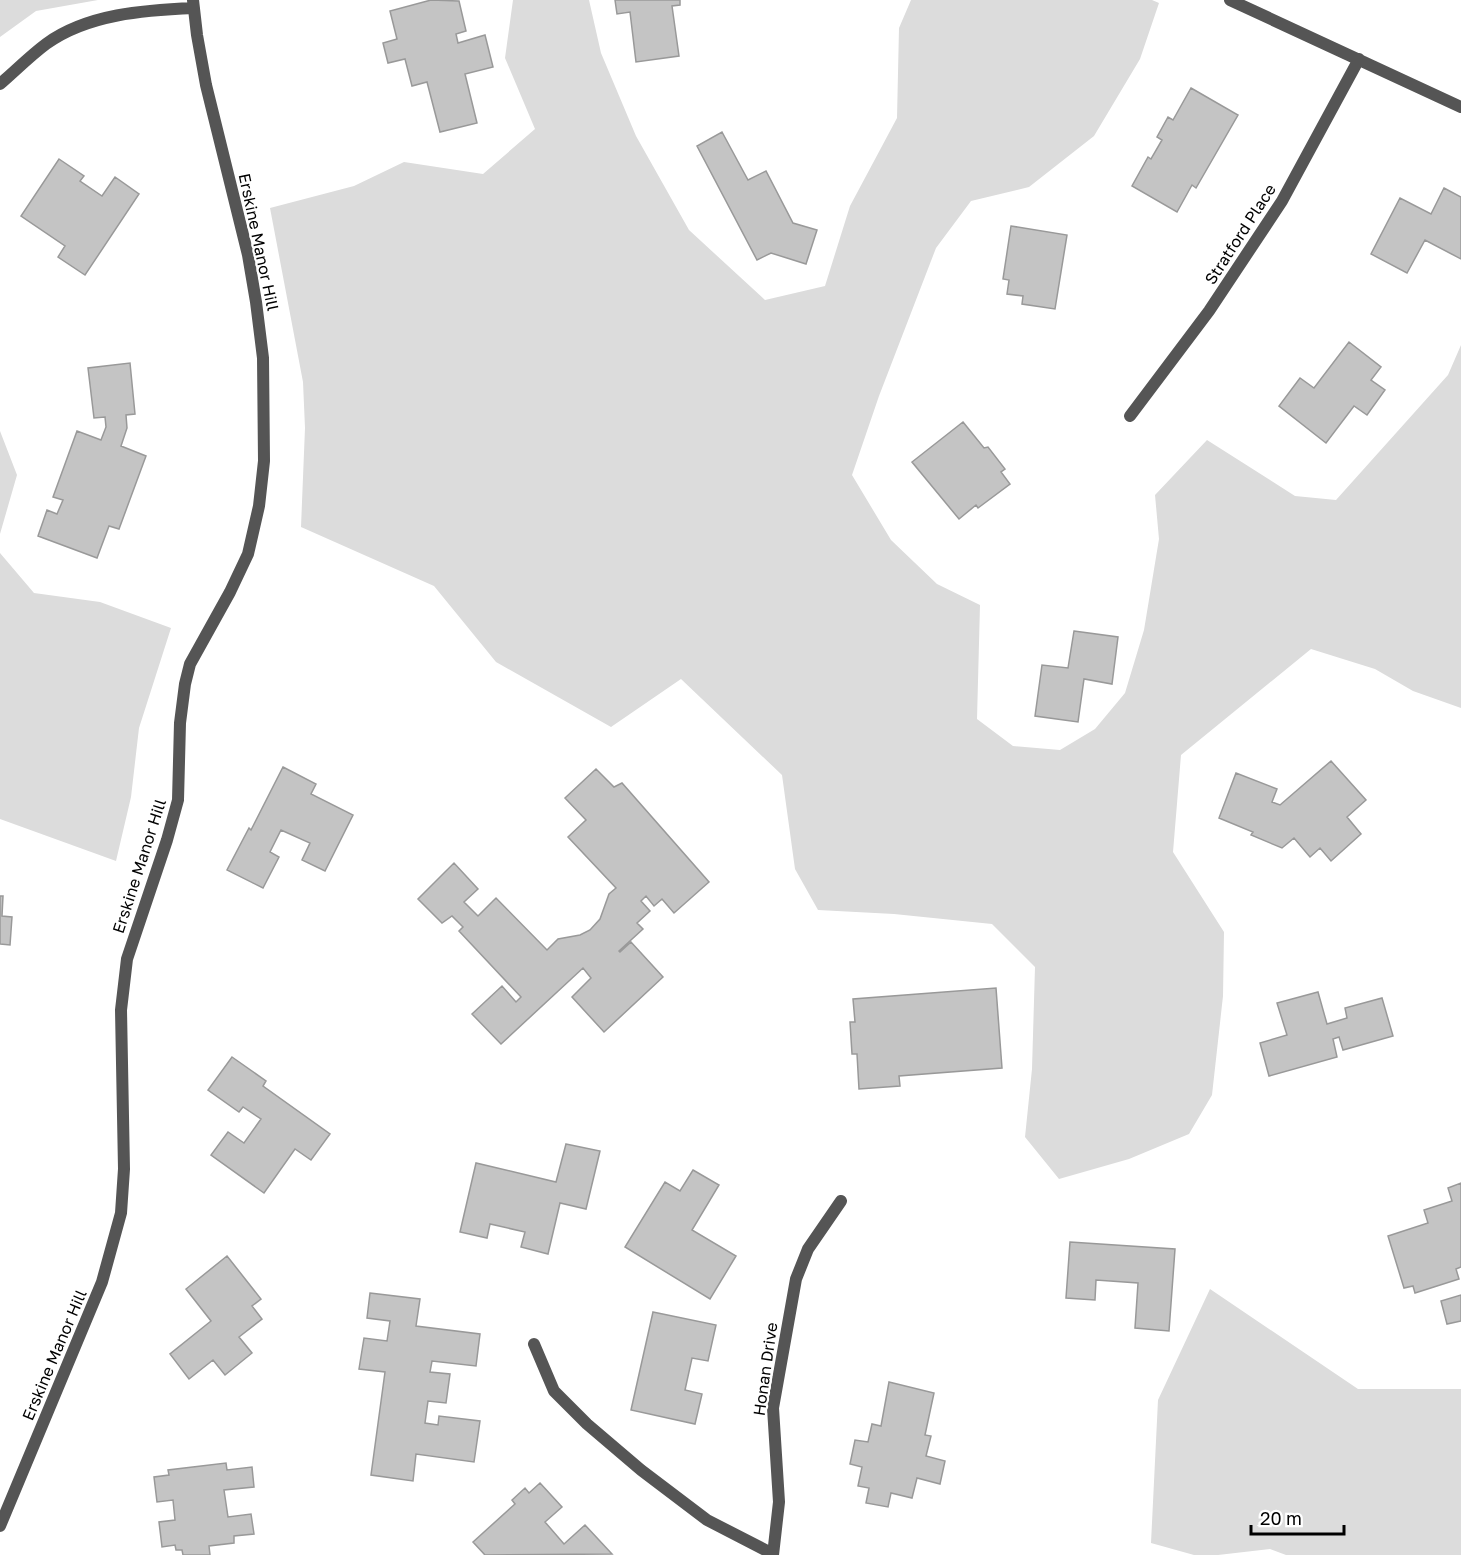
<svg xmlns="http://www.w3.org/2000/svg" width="1461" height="1555" font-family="'Golos Text',sans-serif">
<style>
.green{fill:#dcdcdc}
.building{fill:#c4c4c4;stroke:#999;stroke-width:1.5}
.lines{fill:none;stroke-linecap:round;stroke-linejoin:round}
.service{stroke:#555;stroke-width:12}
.minor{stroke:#555;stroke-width:12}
.labels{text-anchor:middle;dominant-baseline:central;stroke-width:4.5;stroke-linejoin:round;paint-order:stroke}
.street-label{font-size:16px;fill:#000;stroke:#fff}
</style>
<rect width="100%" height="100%" fill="#fff"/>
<!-- green -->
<path class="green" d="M0,0H98L36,11L0,37Z
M513,0H589L601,53L636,136L689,230L765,300L825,286L850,206L897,118L899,28L911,0H1152L1159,3L1140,59L1094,136L1029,187L971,201L936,248L879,396L852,475L891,540L937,584L980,605L977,719L1013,746L1060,750L1095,729L1125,693L1144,630L1159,539L1155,495L1207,440L1295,496L1336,500L1448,375L1461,345V708L1413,691L1375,669L1311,649L1181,755L1173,852L1224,932L1223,996L1212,1095L1189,1134L1129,1159L1059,1179L1025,1137L1032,1069L1035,967L992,924L894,914L818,910L795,869L782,775L681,679L611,727L496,662L434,586L301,527L305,428L303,382L270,208L354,186L404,162L483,174L535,129L505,58Z
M0,431L17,475L0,534Z
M0,553L34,593L100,602L171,628L139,728L131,797L116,861L0,819Z
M1210,1289L1358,1389H1461V1555H1286L1270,1549L1218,1555H1194L1151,1543L1158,1400Z"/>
<!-- building -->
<path class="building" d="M431,0L459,1L466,31L456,34L458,43L485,35L493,67L465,74L477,123L440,132L427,82L412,86L405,59L388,63L383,43L397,39L390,11Z
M615,0H680V5L672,6L679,56L636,62L630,12L617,14Z
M1191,88L1238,115L1196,188L1192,185L1177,212L1132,186L1148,157L1151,159L1162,140L1157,137L1168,117L1173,120Z
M722,132L748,180L766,171L793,223L817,230L806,264L771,253L757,260L697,146Z
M59,159L84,176L80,181L102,196L115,177L139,194L85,275L58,257L65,246L21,216Z
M1444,188L1461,197V259L1425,240L1407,273L1371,254L1400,198L1431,214Z
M1011,226L1067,235L1055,309L1022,304L1023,296L1007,294L1009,280L1003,279Z
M1349,342L1381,367L1371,380L1385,390L1367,415L1354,406L1326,443L1279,406L1300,378L1314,388Z
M130,363L135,414L126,415L127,428L121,446L146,456L119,529L109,526L97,558L38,536L47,510L57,514L63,500L53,497L77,431L101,440L106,427L105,417L94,418L88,368Z
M963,422L984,448L988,447L1005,469L1001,472L1010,484L978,508L976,505L959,519L912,462Z
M1074,631L1118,637L1112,684L1084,679L1078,722L1035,716L1042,665L1068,668Z
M1331,761L1366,800L1347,817L1361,834L1331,861L1320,848L1310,857L1294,838L1282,848L1251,835L1253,832L1219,818L1236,773L1277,789L1272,802L1280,805Z
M283,767L316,784L311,794L353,815L325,871L302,860L310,843L281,830L270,852L279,857L263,888L227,870L249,828L251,830Z
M596,769L614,787L622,783L709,882L674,913L662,899L654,906L646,896L641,901L650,911L637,923L643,929L619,951L620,952L631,942L663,977L604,1032L572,997L591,978L583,968L501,1044L472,1014L502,986L516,1002L521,997L459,931L463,927L452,916L442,923L418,899L454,863L478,889L464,902L478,916L496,898L547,950L558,939L580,935L590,930L600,919L609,894L616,888L568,837L586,820L565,798Z
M0,896H3L2,916L12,917L10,945L0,944Z
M996,988L1002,1068L899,1076L900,1086L859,1089L857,1054H852L850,1022H855L853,999Z
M1318,992L1327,1024L1347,1018L1345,1008L1382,998L1393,1036L1343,1050L1339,1037L1333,1039L1337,1057L1269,1076L1260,1043L1287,1035L1277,1003Z
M232,1057L266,1081L263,1086L330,1134L311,1160L295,1149L264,1193L211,1155L228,1132L244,1143L261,1119L243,1107L239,1112L208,1090Z
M566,1144L600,1151L586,1209L560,1203L548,1254L521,1247L525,1232L490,1224L487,1238L460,1232L476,1163L556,1182Z
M693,1170L719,1185L692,1230L736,1256L710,1299L625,1247L665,1182L680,1191Z
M1461,1183V1267L1456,1269L1459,1279L1415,1293L1413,1286L1404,1288L1388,1236L1428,1223L1424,1210L1452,1201L1448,1188Z
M1070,1242L1175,1249L1169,1331L1135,1328L1138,1283L1096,1280L1095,1300L1066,1298Z
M227,1256L261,1299L252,1306L262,1319L239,1337L252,1353L225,1375L213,1360L189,1379L170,1354L211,1321L186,1289Z
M370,1293L420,1299L416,1326L480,1334L476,1366L432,1361L430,1372L450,1374L446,1403L428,1401L425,1423L438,1425L439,1416L480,1421L474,1462L416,1454L413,1481L371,1475L385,1372L359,1369L364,1338L387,1341L390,1321L367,1318Z
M1461,1295V1321L1447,1324L1441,1301Z
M653,1312L716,1325L708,1361L692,1358L685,1390L702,1394L695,1424L631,1410Z
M889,1382L934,1393L925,1435L931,1436L926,1456L945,1461L940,1484L917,1478L912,1498L891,1493L888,1507L866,1503L869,1488L858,1486L862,1467L850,1464L855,1440L868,1442L872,1424L881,1426Z
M226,1463L227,1470L252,1467L254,1487L224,1490L228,1517L251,1514L254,1534L234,1536V1543L209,1546L210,1555H183L182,1550H176L175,1545L162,1547L159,1522L175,1520L173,1500L157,1502L154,1477L169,1475L168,1470Z
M540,1483L562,1507L545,1522L564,1544L585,1525L612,1554L485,1555L473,1542L515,1504L512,1500L525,1488L529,1493Z"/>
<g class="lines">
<!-- service -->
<path class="service" d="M534,1344L554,1391L587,1424L641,1470L707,1520L773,1554"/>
<!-- minor -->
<path class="minor" d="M1230,0L1461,107
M0,84C15,71 30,56 46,44C87,14 145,10 194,8
M1130,416L1209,311L1282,201L1359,59
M0,1526L102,1282L121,1213L124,1169L121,1010L127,959L167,840L178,800L180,723L185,684L190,664L230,592L248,554L259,506L264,461L263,358L256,302L248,255L206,85L197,35L193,0
M773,1555L779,1502L773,1408L796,1279L808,1249L841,1201"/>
</g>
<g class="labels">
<!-- street labels -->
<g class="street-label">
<text transform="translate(1240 234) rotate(-57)">Stratford Place</text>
<text transform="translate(259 242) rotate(78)">Erskine Manor Hill</text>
<text transform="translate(139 866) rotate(-72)">Erskine Manor Hill</text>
<text transform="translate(54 1355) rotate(-67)">Erskine Manor Hill</text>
<text transform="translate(765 1369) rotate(-82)">Honan Drive</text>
</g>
</g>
<!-- scale -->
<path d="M1251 1525v9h93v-9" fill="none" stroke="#000000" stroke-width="3"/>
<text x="1260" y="1525" font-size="18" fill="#000000" stroke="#ffffff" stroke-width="4.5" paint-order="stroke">20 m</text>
</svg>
